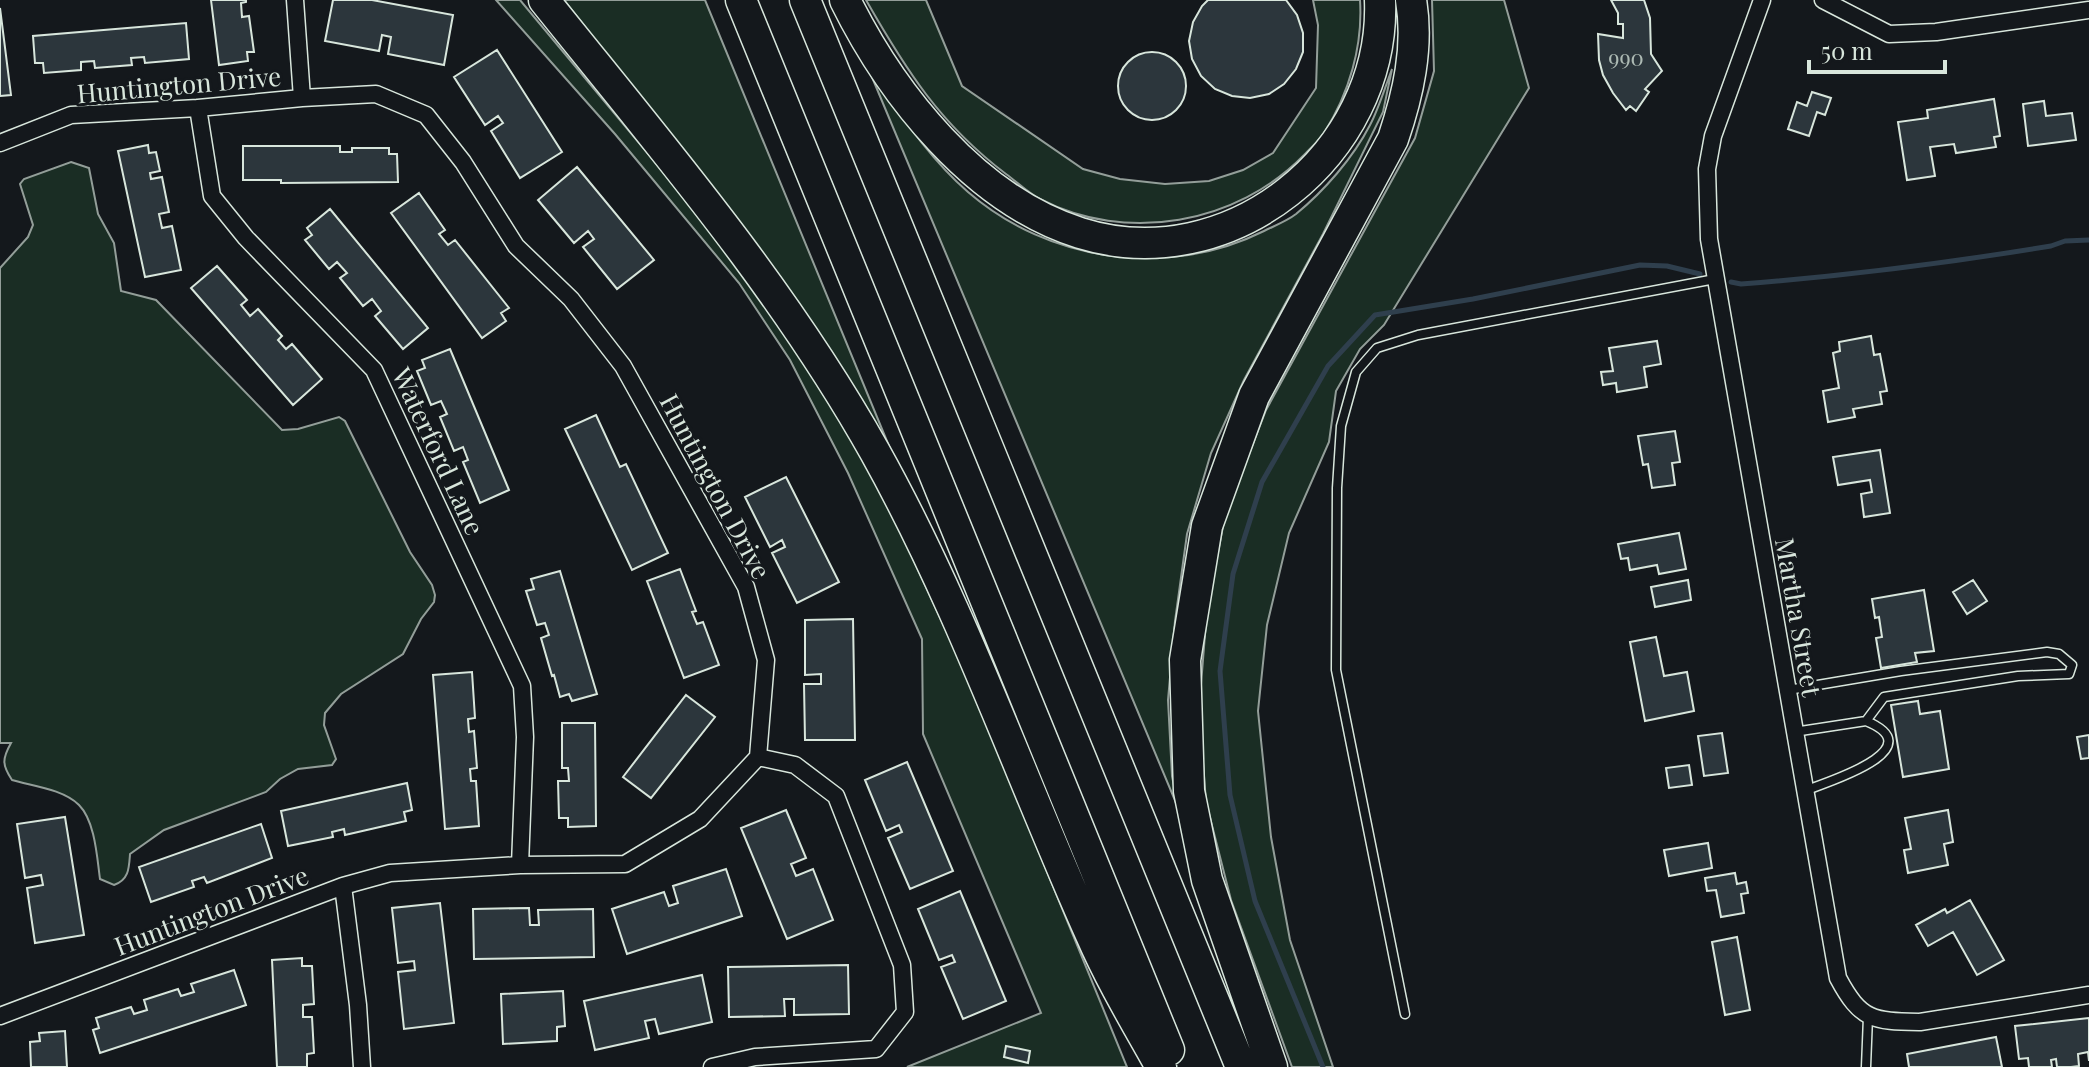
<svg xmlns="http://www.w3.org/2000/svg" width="2089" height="1067" font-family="'Playfair Display',serif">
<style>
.green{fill:#1a2d24;stroke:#939e99;stroke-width:2}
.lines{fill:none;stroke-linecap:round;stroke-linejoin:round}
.stream{stroke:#2f3f4d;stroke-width:5}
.building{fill:#2c363c;stroke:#d8e6dc;stroke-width:2}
.service-casing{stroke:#d8e6dc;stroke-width:11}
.minor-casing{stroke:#d8e6dc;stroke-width:19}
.motorway-casing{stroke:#d8e6dc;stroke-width:33}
.service{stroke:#14181c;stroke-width:8}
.minor{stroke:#14181c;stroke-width:16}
.motorway{stroke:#14181c;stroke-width:30}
.labels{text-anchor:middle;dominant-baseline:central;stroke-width:6;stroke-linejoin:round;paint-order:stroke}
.number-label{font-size:22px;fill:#adbab4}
.street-label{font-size:26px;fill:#d8e6dc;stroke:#14181c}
</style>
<rect width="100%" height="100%" fill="#14181c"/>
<!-- green -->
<path class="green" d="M496,0H520L705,222L754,286L848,431L893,515L967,676L1127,1067H907L1041,1013L923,734L922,639L848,473L790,360L739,283L615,134Z
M564,0H705L903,480L838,363L776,271Z
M866,0H926L962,86L1083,169L1120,179L1165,184L1209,181L1243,170L1273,153L1316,88L1318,25L1313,0H1360C1363,46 1349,94 1324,133C1319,141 1310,148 1304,155C1237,224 1126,244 1040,199C1028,193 1017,182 1006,174C940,124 906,70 866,0Z
M1432,0H1504L1529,88L1384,325L1360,349L1336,391L1329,442L1289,533L1267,625L1258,711L1271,837L1290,940L1333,1067H1292L1231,900L1206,802L1199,710L1207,609L1225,516L1266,410L1415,138L1434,71Z
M1392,69L1383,112L1323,234L1244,380L1211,453L1187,534L1175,621L1168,700L1172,776L1179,810L869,70C899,112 928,157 968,192C1049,262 1168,279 1264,231C1274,226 1287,221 1296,214C1324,191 1353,158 1370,125C1379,108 1385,87 1392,69Z
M71,162L89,168L98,214L114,243L121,291L156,300L282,430L298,429L339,417L345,421L410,552L432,585L435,595L434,602L421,619L403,654L341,694L325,713L324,725L336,759L332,765L298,769L280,779L266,792L164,830L130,854C129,868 129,880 114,885L100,879C97,857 95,821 79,805C63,789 32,786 12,780C2,765 2,759 11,743H0V268L28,237L33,225L20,184L24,179Z"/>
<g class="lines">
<!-- stream -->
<path class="stream" d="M1731,282L1741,284C1845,276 1948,263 2051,246L2065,241L2089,240
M1323,1067L1255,901L1230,795L1220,671L1233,574L1262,482L1328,366L1375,315L1473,299L1640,265L1667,266L1700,274"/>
</g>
<!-- building -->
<path class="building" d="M211,0H246V2L241,3L242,17L249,16L254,52H247L248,61L219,65Z
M333,0H372L453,15L444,65L388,54L391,37L382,35L379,51L325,41Z
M1208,0H1286L1297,15L1303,33V52L1296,69L1284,84L1269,94L1250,98L1232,96L1215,89L1201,76L1192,59L1189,41L1193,22L1202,6Z
M1611,0H1644L1650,18L1651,54L1662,71L1645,89L1649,92L1636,111L1630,106L1626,110L1613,93L1603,75L1599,60L1598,34L1623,38V24H1618V13Z
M0,8L11,95L0,96Z
M186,23L189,59L145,63L144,57L131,58L132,65L95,68L94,61L81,62V70L44,73L43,63H35L33,36Z
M497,50L562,152L520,178L491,131L503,123L498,116L485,125L454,77Z
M1118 86a34 34 0 1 1 68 0a34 34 0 1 1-68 0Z
M1812,92L1831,98L1825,115L1817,112L1809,136L1788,129L1797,102L1807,106Z
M1994,99L2000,136L1994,137L1996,147L1956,153L1954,144L1930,147L1935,176L1907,180L1898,122L1928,118L1927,110Z
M2044,101L2046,116L2072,113L2076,140L2028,146L2023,104Z
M148,145L149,153L156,152L160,171L150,173L151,179L162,177L169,212L159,214L162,228L172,226L181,270L145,277L118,151Z
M243,146H340V152H352V148H389V154H397L398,182L281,183V180H243Z
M577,167L654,260L617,289L583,247L594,239L588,231L574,243L538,200Z
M419,193L445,230L439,234L448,245L455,240L509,308L501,313L506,321L482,338L391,213Z
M330,209L428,328L403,349L375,316L381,311L372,299L363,306L340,278L347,273L337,262L329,269L305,240L312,235L307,228Z
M217,266L247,300L241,305L250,316L258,309L282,336L278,340L286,349L292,344L322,379L293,405L191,288Z
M1871,336L1874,355L1880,354L1887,391L1880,392L1882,404L1853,409L1855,417L1828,422L1823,391L1839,388L1833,353L1840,351L1839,342Z
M1657,341L1661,364L1644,367L1647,387L1617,392L1616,383L1603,385L1601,372L1613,371L1609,348Z
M450,349L509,490L480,503L463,462L468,460L463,447L454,451L440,417L447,414L441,401L431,405L417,371L425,368L422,360Z
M596,415L620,467L626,464L668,553L632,570L565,429Z
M1675,431L1680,462L1672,463L1675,485L1652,488L1648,464L1643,465L1638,436Z
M1880,450L1890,513L1864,517L1861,494L1872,492L1870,480L1838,485L1833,457Z
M786,477L839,582L797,603L772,553L785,547L782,540L770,547L745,497Z
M1679,533L1686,569L1659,574L1657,565L1630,570L1628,558L1621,559L1618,544Z
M680,569L696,611L692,612L697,624L703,622L719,665L684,678L647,581Z
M560,571L597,694L572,701L569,694L560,697L554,675L552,676L541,638L549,635L545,623L537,625L526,591L534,589L531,579Z
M1688,580L1691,600L1655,607L1651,587Z
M1973,580L1987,601L1967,614L1953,592Z
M1924,590L1934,651L1915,653L1917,662L1881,668L1876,638L1882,637L1879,617L1875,618L1872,599Z
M853,619L855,740H805L804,684H821V674L805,675V620Z
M1656,637L1664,676L1687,672L1694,711L1645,721L1630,642Z
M472,672L475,718L468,719L469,732L474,731L477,768L470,769L471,781H476L479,826L445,829L433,675Z
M686,695L715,717L651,798L623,777Z
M1918,701L1920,714L1940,711L1949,769L1903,777L1891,705Z
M562,723H595L596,826L568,827V818H559L558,781H569L568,768H562Z
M1722,733L1728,773L1704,776L1698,736Z
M2089,735V758L2081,759L2077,737Z
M907,762L953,871L910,889L888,838L902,832L899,825L886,831L865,780Z
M1689,765L1692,785L1669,788L1666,768Z
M407,783L412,810L404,812L406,821L345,835L344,829L332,832L333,837L288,846L281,811Z
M786,810L806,858L791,864L796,876L813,869L833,920L787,939L741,828Z
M1948,810L1953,842L1944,844L1948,865L1908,873L1904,850L1911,849L1905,818Z
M65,817L84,935L35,943L27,888L43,885L41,875L25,878L17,824Z
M261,824L272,858L207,883L204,877L192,881L194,887L151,902L139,867Z
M1708,843L1712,868L1669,876L1664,850Z
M726,869L742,916L627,954L612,909L664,892L669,906L678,903L673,886Z
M1735,873L1737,884L1746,882L1748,893L1741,894L1744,913L1721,917L1716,890L1707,891L1705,878Z
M960,891L1006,1001L963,1019L941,967L955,962L952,955L939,960L918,909Z
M1970,900L2004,960L1977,975L1953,932L1928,946L1916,925L1945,909L1947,913Z
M440,903L454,1023L404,1029L398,972L415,970L414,961L398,963L392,908Z
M529,908L530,925H539L538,910L593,909L594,957L474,959L473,909Z
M1737,937L1750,1010L1725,1015L1712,942Z
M302,958V966H312L314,1004L303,1005V1017H312L314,1053L307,1054V1067H277L272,960Z
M848,965L849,1014L794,1015V999H784L785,1016L729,1017L728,967Z
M234,970L246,1005L100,1053L93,1030L99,1028L96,1018L131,1007L134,1014L147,1010L144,1000L178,989L181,996L194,992L191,984Z
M702,975L712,1022L659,1034L655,1019L645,1021L649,1038L595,1050L584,1001Z
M563,991L565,1026L557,1027V1041L503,1044L501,994Z
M2089,1018V1061L2088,1052L2078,1054L2079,1066L2071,1067H2057L2056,1059L2051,1060L2052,1067H2029L2028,1058L2019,1059L2015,1026Z
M65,1031L67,1067H31L30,1042L40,1041L39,1033Z
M1996,1037L2002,1067H1909L1907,1054Z
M1006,1046L1030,1051L1028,1063L1004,1057Z"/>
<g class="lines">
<!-- service casing -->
<g class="service-casing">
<path id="service" d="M1788,690L1901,671L2047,652L2059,654L2072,665L2069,674L2018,676L1884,697L1866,721L1794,732
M1804,791C1828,782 1934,749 1866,721
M1405,1014L1336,670L1337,488L1341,426L1356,372L1377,348L1418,335L1715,279
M1866,1067L1868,1017"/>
</g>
<!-- minor casing -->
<g class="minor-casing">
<path id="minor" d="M295,0L302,98
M1762,0L1713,136L1707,169L1709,239L1838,978C1861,1021 1873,1021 1920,1022L2089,995
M1823,0L1889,34L1936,32L2089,10
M198,108L212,196L246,238L374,370L522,686L525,737L520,865
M0,143L71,115L198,108L302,98L376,94L426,115L463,162L516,246L571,299L623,366L746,587L766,660L758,757L700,819L625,864L520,865L390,873L343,886L0,1016
M343,886L358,1005L362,1067
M712,1067L755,1057L876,1049L905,1012L902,965L836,796L795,765L758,757"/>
</g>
<!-- motorway casing -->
<g class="motorway-casing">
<path id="motorway" d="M544,0C661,146 783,288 875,452C961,606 1019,774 1091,935C1111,981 1137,1024 1161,1067
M741,0L1169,1050
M805,0L1241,1067
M845,0C892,95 975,200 1080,233C1229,280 1386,154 1380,0
M1272,1067L1207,880L1189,791L1185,660L1207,526L1254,396L1393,139C1408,95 1419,47 1411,0"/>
</g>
<!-- service -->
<use href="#service" class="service"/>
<!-- minor -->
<use href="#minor" class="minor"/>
<!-- motorway -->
<use href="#motorway" class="motorway"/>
</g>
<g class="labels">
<!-- number labels -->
<g class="number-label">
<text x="1626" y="57">990</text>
</g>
<!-- street labels -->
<g class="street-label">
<text transform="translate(179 84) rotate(-5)">Huntington Drive</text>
<text transform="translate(439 451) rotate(65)">Waterford Lane</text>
<text transform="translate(716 486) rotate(62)">Huntington Drive</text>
<text transform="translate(1799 617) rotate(80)">Martha Street</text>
<text transform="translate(211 910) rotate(-21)">Huntington Drive</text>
</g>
</g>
<!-- scale -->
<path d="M1809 60v12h136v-12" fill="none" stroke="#d8e6dc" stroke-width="4"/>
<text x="1821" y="60" font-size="24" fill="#d8e6dc" stroke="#14181c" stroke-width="6" paint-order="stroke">50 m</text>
</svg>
